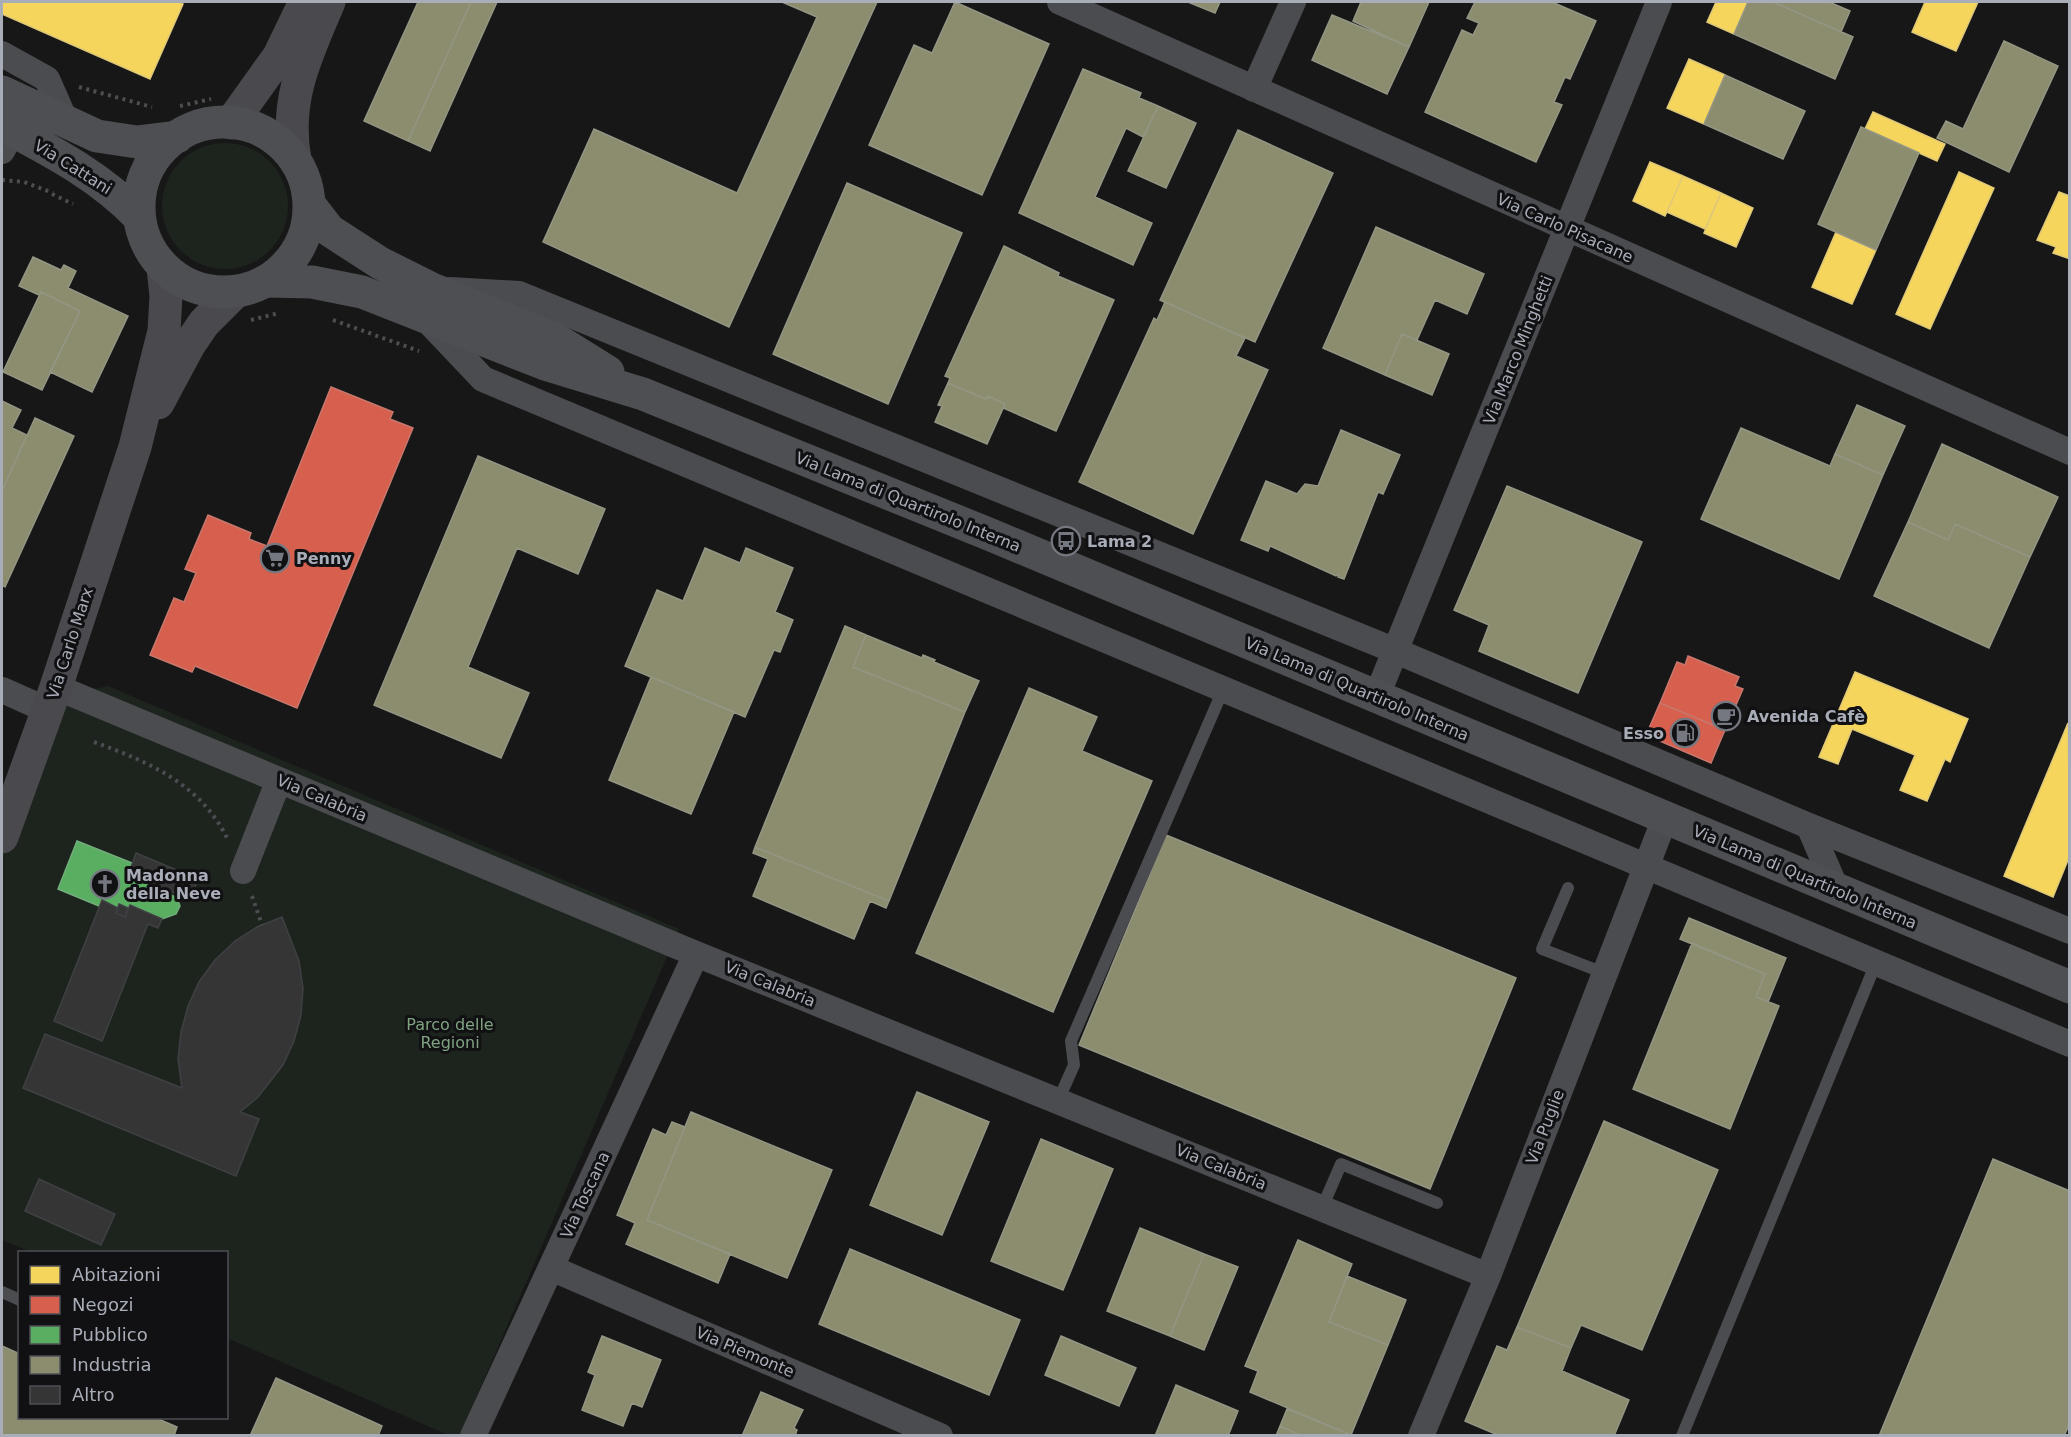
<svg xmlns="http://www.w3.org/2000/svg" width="2071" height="1437" font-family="'DejaVu Sans',sans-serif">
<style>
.green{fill:#1d241e}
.homes{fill:#f6d55c;stroke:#dfc978;stroke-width:1.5}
.shops{fill:#d6604d;stroke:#c8776d;stroke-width:1.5}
.public{fill:#5aae61;stroke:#71ae7b;stroke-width:1.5}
.industry{fill:#8c8c6e;stroke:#949684;stroke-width:1.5}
.building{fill:#353536;stroke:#3f4043;stroke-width:1.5}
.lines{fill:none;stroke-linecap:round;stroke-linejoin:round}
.path{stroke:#4d4e52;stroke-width:4;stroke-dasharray:3 4.5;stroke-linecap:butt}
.lane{stroke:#4b4c50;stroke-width:12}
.street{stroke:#4b4c50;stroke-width:26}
.secondary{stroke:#4a4a4e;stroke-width:33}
.primary{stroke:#4d4f52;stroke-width:33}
.labels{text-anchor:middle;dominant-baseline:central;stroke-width:6;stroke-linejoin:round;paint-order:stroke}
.street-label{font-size:16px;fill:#a8adb8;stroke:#111113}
.poi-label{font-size:16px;font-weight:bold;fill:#a8adb8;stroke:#111113;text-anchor:start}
.park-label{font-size:16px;fill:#7fa381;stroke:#111113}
</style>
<rect width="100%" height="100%" fill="#171717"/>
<!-- green -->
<path class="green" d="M162 206a63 63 0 1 1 126 0a63 63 0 1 1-126 0Z
M108,686L679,929L460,1435H448L227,1338L226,1252H31L2,1240V796L42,701Z"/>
<!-- homes -->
<path class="homes" d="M2,2H179L183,4L150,79L2,14Z
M1716,2H1748L1734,34L1707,22Z
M1925,2H1978L1956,51L1912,32Z
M1689,59L1725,75L1704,124L1667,108Z
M1873,112L1945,144L1937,161L1865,129Z
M1650,162L1683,176L1665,216L1633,201Z
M1959,172L1994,188L1930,329L1896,314Z
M1683,176L1721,193L1705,229L1667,212Z
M2059,192L2070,196V259L2053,253L2056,247L2037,240Z
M1721,193L1753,208L1736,247L1704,233Z
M1836,232L1876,250L1852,304L1812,287Z
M1855,672L1968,719L1950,762L1945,759L1927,801L1900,790L1915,755L1852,729L1838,764L1819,757Z
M2068,723L2070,855L2053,897L2004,876Z"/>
<!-- shops -->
<path class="shops" d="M331,387L393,412L390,419L413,428L297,708L195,666L192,672L150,655L174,598L184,602L196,573L185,569L208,515L251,533L249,539L267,546Z
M1688,656L1739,677L1735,686L1743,689L1725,730L1660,703L1677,662L1685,665Z
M1660,703L1725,730L1711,763L1646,735Z"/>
<!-- public -->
<path class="public" d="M77,841L132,863L130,870L141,874L139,878L177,898L180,906L176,914L162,919L130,905L128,908L119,904L118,908L102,900L99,906L58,889Z"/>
<!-- industry -->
<path class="industry" d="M418,2H471L408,141L364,121Z
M471,2H497L430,151L408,141Z
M782,2H877L729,327L543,242L594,129L737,193L817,17Z
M955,2L1049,44L982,195L869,145L914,45L932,53Z
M1188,2H1220L1215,13Z
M1361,2H1429L1409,47L1353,21Z
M1475,2H1552L1596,21L1570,79L1565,77L1554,102L1562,105L1536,162L1425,112L1462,30L1473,35L1479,23L1467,18Z
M1748,2H1773L1853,37L1835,79L1734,34Z
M1773,2H1829L1850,11L1841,32Z
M1332,15L1409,47L1387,94L1312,60Z
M2004,41L2058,66L2009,172L1937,138L1946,121L1963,129Z
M1083,69L1141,93L1139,98L1158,106L1143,137L1126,128L1095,197L1152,223L1133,265L1019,213Z
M1725,75L1805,111L1783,159L1704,124Z
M1158,106L1196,123L1166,188L1128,171Z
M1861,127L1919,153L1876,250L1818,224Z
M1238,130L1333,173L1255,342L1160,300Z
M847,183L962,233L888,404L773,354Z
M1376,227L1484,274L1467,314L1435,300L1417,340L1402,334L1385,375L1323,348Z
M1004,246L1059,273L1058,276L1114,300L1056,431L1003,408L1005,404L988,396L986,399L948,383L950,378L945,376Z
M33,257L61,270L64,265L76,271L68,288L128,316L92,392L50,372L80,311L41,292L39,295L19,286Z
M41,292L80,311L42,390L3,372Z
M1165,302L1245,338L1236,356L1268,370L1193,534L1079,482L1154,318L1157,320Z
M1402,334L1449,354L1432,395L1385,375Z
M948,383L986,399L988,396L1005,404L987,444L935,422L942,406L938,405Z
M2,401L21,410L12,428L27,435L2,491Z
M1857,405L1905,426L1883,475L1835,454Z
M35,418L74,436L5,587L2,585V491Z
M1741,428L1830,466L1835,454L1883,475L1839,579L1701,519Z
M1341,430L1400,455L1383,494L1378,492L1344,579L1338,577L1339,574L1336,576L1270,546L1268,551L1241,540L1266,481L1297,494L1305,484L1318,486Z
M1942,444L2058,497L2030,557L1955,524L1948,540L1908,522Z
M478,456L605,509L578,574L517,548L468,667L529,693L501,758L374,705Z
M1507,486L1642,542L1578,693L1479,651L1489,625L1454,610Z
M1908,522L1948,540L1955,524L2030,557L1989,648L1874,596Z
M705,548L740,563L746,548L793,568L775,612L793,620L780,652L774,650L745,717L625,666L657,590L683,601Z
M845,626L866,635L853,667L965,712L889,901L755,847Z
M866,635L922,658L923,655L935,660L934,662L979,681L965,712L853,667Z
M651,677L734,712L691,814L609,780Z
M1029,688L1097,717L1082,751L1152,781L1053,1012L916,953Z
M1166,835L1516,978L1430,1189L1079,1045Z
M755,847L889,901L886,908L870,901L854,939L753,896L768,859L753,853Z
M1689,918L1786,958L1768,1002L1756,997L1765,974L1680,939Z
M1692,943L1765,974L1756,997L1779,1006L1730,1129L1633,1089Z
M917,1092L989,1122L942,1235L870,1205Z
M691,1112L832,1170L787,1278L647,1220Z
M1604,1121L1718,1170L1642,1350L1581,1325L1571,1348L1517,1327Z
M672,1122L685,1127L647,1220L730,1254L718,1283L626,1244L635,1223L617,1215L653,1129L666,1135Z
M1041,1139L1113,1169L1063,1290L991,1261Z
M1993,1159L2070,1191V1423L2064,1436H1879Z
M1140,1228L1204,1254L1170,1336L1107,1311Z
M1298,1240L1352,1264L1329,1322L1388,1345L1351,1435L1250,1392L1258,1371L1245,1366Z
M850,1249L1020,1320L989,1395L819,1324Z
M1204,1254L1238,1267L1204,1350L1170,1336Z
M1347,1276L1406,1300L1388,1345L1329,1322Z
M1517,1327L1571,1348L1562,1371L1629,1400L1614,1436H1500L1465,1421L1497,1346L1507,1350Z
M602,1336L661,1360L642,1407L632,1403L623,1426L582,1410L595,1375L588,1372Z
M1061,1336L1136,1368L1119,1406L1045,1375Z
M2,1346L20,1354V1418H156L177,1427L174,1436H2Z
M276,1378L382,1426L378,1436H250Z
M1176,1385L1238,1411L1228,1436H1155Z
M761,1392L803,1410L794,1428L797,1430L795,1436H742Z
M1287,1409L1351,1435L1350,1436H1302L1280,1426Z
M1280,1426L1302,1436H1276Z"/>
<!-- building -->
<path class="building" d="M136,853L198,879L190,900L139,878L141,874L130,870Z
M102,900L118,908L116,913L125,917L130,905L162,919L158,928L148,924L102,1041L54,1021Z
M119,904L128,908L125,917L116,913Z
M282,917L299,961L303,988L301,1015L294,1041L283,1065L258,1097L240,1112L259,1119L236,1176L23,1088L45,1034L182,1088L178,1059L181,1032L188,1006L199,982L215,960L235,941L257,927Z
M39,1179L115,1214L101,1245L25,1211Z"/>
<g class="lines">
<!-- path -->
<path class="path" d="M79,87L152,107
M180,106L211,99
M2,180L24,182L53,193
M52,194L73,204
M251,320L279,313
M333,320L419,351
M94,742C149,762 201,784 228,840
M252,896L262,925"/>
<!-- lane -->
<path class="lane" d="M1568,888L1542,949L1604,973
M1058,1101L1074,1065L1071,1041L1223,690
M1322,1208L1341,1164L1437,1203
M2,1292L20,1300
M1682,1436L1876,963"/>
<!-- street -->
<path class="street" d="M1060,2L2070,452
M2,54L47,79L65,120
M1254,89L1293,2
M2,151L13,131
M450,290L519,294L1396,651L1809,826L2070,931
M426,319L483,379L2070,1044
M56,687L696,954L1488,1276
M2,690L47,710
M1376,698L1659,2
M1809,826L1837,891
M243,871L279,780
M551,1268L940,1436
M473,1436L696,954
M1421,1436L1488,1276L1665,818"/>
<!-- secondary -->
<path class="secondary" d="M231,123L279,56L305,2
M295,160C284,100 306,56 329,2
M158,403L189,345L204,323L235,292
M2,837L56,687L135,447L164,331L166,296L163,267"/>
<!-- primary -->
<path class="primary" d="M2,92L97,136L137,142L177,137
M139 207a85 85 0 1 1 170 0a85 85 0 1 1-170 0Z
M2,125C51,151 100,176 139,217
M309,204L329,230L380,263L432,289L555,339L608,372
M266,281L312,282L362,292L545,364L643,394L991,535L2070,987"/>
</g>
<!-- icons -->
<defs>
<g id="bus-ring" transform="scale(1.5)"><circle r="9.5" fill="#111113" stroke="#757880" stroke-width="1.5"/><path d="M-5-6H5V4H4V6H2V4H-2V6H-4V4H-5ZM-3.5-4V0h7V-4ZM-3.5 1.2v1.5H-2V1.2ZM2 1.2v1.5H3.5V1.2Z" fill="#757880"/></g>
<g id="supermarket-ring" transform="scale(1.5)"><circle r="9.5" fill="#111113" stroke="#757880" stroke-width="1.5"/><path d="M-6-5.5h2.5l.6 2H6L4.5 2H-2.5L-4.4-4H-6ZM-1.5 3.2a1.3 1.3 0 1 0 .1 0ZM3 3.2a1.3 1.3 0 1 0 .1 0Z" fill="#757880"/></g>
<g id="cafe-ring" transform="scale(1.5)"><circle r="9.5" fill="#111113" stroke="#757880" stroke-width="1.5"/><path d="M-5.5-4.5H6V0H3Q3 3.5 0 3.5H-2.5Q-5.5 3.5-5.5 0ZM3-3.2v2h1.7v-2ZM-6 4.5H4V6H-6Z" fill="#757880"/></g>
<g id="fuel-ring" transform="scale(1.5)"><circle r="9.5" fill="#111113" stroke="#757880" stroke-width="1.5"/><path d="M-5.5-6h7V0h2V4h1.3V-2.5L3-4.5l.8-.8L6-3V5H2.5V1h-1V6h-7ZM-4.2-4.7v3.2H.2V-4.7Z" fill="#757880"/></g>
<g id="church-ring" transform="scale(1.5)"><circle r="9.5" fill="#111113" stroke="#757880" stroke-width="1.5"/><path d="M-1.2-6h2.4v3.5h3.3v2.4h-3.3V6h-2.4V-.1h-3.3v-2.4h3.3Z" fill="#757880"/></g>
</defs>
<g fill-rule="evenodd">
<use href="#bus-ring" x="1066" y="541"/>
<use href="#supermarket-ring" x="275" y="558"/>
<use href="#cafe-ring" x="1726" y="716"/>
<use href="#fuel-ring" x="1685" y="733"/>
<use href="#church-ring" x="105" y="884"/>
</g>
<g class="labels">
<!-- street labels -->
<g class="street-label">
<text transform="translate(73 167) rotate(32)">Via Cattani</text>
<text transform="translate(1565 228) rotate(24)">Via Carlo Pisacane</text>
<text transform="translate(1518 350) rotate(-68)">Via Marco Minghetti</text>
<text transform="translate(908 502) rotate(22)">Via Lama di Quartirolo Interna</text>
<text transform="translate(70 643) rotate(-72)">Via Carlo Marx</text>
<text transform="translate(1357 689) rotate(23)">Via Lama di Quartirolo Interna</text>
<text transform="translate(322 798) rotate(23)">Via Calabria</text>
<text transform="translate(1805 877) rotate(23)">Via Lama di Quartirolo Interna</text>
<text transform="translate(770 984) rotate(22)">Via Calabria</text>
<text transform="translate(1545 1127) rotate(-69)">Via Puglie</text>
<text transform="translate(1221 1167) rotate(22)">Via Calabria</text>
<text transform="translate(585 1195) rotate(-65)">Via Toscana</text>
<text transform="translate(745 1352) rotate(23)">Via Piemonte</text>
</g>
<!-- poi labels -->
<g class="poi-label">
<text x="1087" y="541">Lama 2</text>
<text x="296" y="558">Penny</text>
<text x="1747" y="716">Avenida Cafè</text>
<text x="1664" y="733" text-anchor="end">Esso</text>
<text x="126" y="875">Madonna<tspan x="126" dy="18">della Neve</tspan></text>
</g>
<!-- park labels -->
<g class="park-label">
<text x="450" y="1024">Parco delle<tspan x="450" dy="18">Regioni</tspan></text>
</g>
</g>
<!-- border -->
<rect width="2071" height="1437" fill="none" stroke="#a8adb8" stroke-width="6"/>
<!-- legend -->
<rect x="18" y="1251" width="210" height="168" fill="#111113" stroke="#4d4f55" stroke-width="1.5"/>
<rect x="30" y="1266" width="30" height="18" fill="#f6d55c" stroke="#4d4f55" stroke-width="1.5"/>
<text x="72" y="1281" font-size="18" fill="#a8adb8">Abitazioni</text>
<rect x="30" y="1296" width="30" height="18" fill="#d6604d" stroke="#4d4f55" stroke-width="1.5"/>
<text x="72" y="1311" font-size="18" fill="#a8adb8">Negozi</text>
<rect x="30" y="1326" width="30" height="18" fill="#5aae61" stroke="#4d4f55" stroke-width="1.5"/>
<text x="72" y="1341" font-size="18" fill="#a8adb8">Pubblico</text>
<rect x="30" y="1356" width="30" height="18" fill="#8c8c6e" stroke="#4d4f55" stroke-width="1.5"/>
<text x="72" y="1371" font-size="18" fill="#a8adb8">Industria</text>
<rect x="30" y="1386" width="30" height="18" fill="#353536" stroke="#4d4f55" stroke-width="1.5"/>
<text x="72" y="1401" font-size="18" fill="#a8adb8">Altro</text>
</svg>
